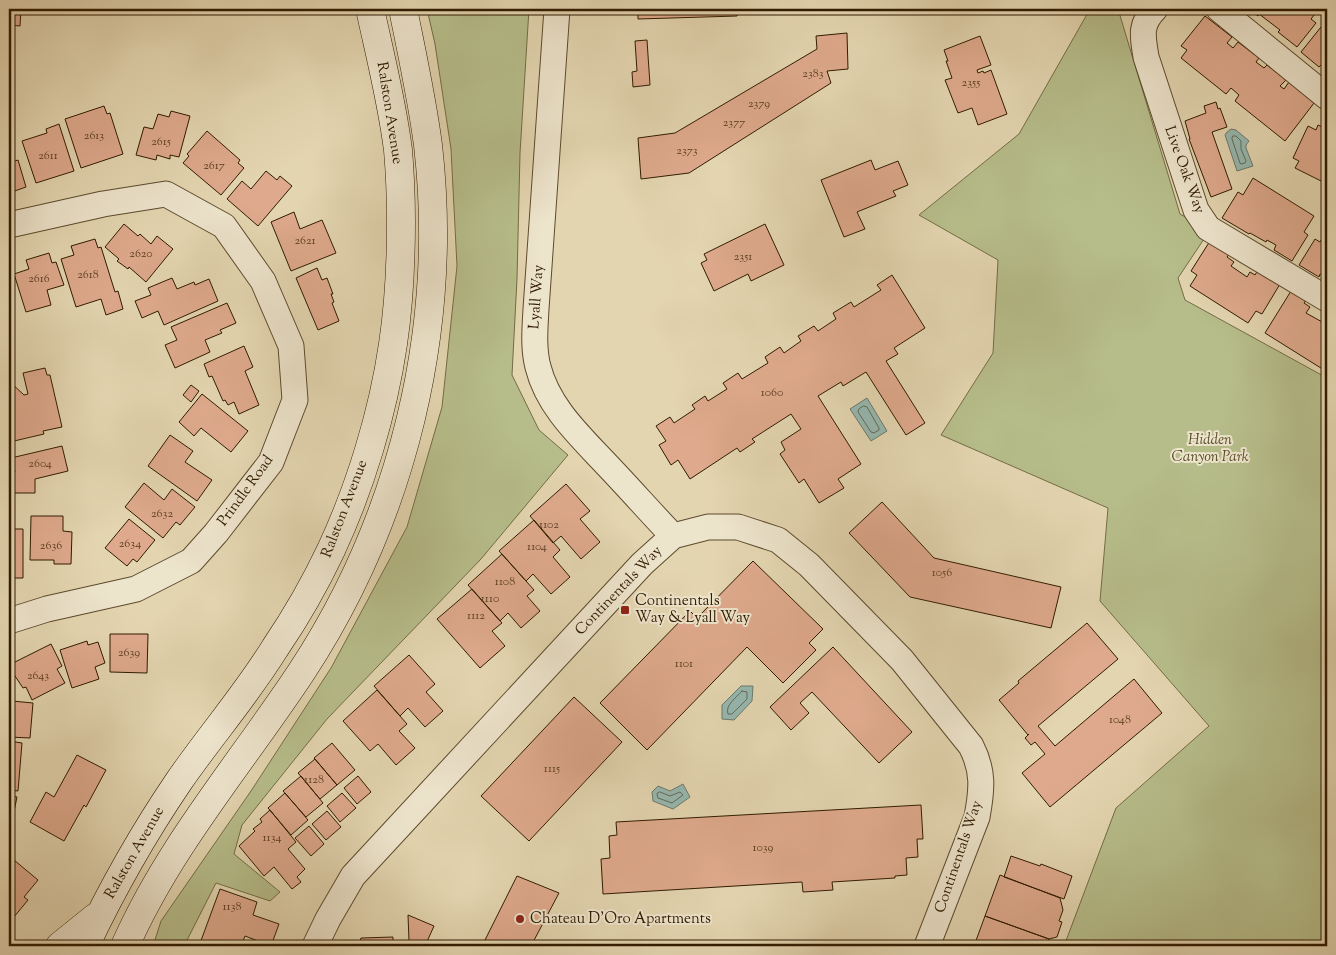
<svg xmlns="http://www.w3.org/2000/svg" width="1336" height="955" font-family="'Sorts Mill Goudy',serif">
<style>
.green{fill:#b6bd8a;stroke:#736c45}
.water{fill:#96b8b0;stroke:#6d796a}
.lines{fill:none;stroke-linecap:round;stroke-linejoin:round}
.shore{stroke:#636a58;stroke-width:1}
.stream{stroke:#6d796a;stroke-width:6}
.building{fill:#dea98c;stroke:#301b00}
.street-casing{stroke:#5d4a2c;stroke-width:27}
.secondary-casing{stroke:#301b00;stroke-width:29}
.street{stroke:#ede4cc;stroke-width:25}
.secondary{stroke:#ede4cc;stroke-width:28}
.poi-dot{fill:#8f2418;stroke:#ede4cc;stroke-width:2}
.labels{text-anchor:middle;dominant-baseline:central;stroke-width:4;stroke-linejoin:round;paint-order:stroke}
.number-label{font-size:12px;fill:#5c3e23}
.street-label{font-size:15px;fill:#301b00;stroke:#ede4cc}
.park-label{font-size:15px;font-style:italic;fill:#584c29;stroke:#ede4cc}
.poi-label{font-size:15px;fill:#301b00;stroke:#ede4cc;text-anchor:start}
</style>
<rect width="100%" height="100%" fill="#e3d5b0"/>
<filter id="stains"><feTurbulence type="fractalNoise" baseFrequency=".004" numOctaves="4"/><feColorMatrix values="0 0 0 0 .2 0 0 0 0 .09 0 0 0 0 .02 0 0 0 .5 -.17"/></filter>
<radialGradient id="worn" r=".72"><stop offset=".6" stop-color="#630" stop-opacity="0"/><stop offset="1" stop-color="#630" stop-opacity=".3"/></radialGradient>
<!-- green -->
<path class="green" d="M427,9H529L520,153L517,279L512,375L539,430L568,455L481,559L327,719L242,825L234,854L280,892L270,901L216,883L184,946H153L161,921L251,791L331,668L407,527L442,407L457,266L451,149L435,44Z
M1090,9H1118L1180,214L1189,219L1204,239L1178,278L1185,300L1327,378V946H1064L1116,808L1209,726L1100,601L1108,508L941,435L993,353L998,260L919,215L1019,134Z"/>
<!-- water -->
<path class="water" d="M1231,129L1236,130L1249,141L1246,145V148L1253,166L1237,171L1225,135L1227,132Z
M867,398L887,431L871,441L850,409Z
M741,686H753L752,701L734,720L722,719V705Z
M683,784L690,797L673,809L653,801L652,792L658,786L670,791Z"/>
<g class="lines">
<!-- shore -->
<path class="shore" d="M1233,136H1236L1241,141V149L1246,161L1245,163L1241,164L1240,163L1232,139Z
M864,406L867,407L879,428V430L874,433L871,432L858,412L859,409Z
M742,691L747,692V699L732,714H728C725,705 736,698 742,691Z
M660,792L670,796L680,792L683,795L672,803L658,798L657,794Z"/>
<!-- stream -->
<path class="stream" d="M1326,946L1327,942"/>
</g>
<!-- building -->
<path class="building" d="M9,9H21L20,26L9,25Z
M638,9H737V16L638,19Z
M750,9H835L751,14Z
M1249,9H1319L1311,19L1316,23L1297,47L1278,32L1280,30L1259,14L1258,16Z
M1205,16L1232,37L1227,43L1233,48L1238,42L1259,58L1256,62L1264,68L1267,65L1286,80L1280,86L1284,89L1289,82L1314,103L1285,141L1235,101L1239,95L1231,88L1226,94L1181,58L1187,50L1181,46Z
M1321,27L1326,31L1327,30V70L1321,65L1319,67L1301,52Z
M847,33L848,69L827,71L831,83L689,173L641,179L638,138L675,133L817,49L816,36Z
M980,36L991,65L977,70L978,73L983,71L984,73L991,70L1007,114L978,125L972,108L958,113L945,80L952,78L946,61H948L944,50Z
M647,40L650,85L633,87L632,72L637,71L635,41Z
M1216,102L1218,109L1220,108L1227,127L1212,132L1232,189L1211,197L1189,139H1190L1185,121L1206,113L1204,106Z
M104,106L107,114L110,113L123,154L81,168L65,119Z
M171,111L190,116L179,157L170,155V159L157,155L156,160L136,155L144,127L153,129L158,114L169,117Z
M59,124L74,171L36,183L22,141L47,133L46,129Z
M1318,125L1327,129V184L1295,168L1299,161L1293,158L1308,126L1316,130Z
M207,131L240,160L238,163L244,168L221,195L183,163L189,156L187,154Z
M18,160L26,187L9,193V163Z
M871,160L875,170L898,161L908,185L893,191L896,196L857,212L865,229L844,237L821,180Z
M266,171L277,180L280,176L292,186L258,226L227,199L242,181L251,189Z
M1253,178L1314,216L1304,232L1308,235L1292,261L1274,250L1276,245L1267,240L1266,242L1250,233L1249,234L1222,218L1238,192L1243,195Z
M294,212L300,229L322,220L336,253L291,271L271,222Z
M124,224L138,236L140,234L151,244L157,236L173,249L146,282L129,267L128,269L117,261L119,259L105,247Z
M765,224L784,265L751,281L748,274L714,291L701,263L707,260L704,254Z
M1327,230V278L1320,274L1319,277L1299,265L1315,239L1320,242Z
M95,239L98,248L101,247L115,292L118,291L123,309L106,315L101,299L76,307L61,259L74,255L71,246Z
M1210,241L1230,253L1227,257L1234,262L1231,266L1247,277L1250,272L1255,275L1258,270L1280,284L1262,314L1256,311L1248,323L1190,286L1197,275L1191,271Z
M49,253L52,263L56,262L64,285L47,290L51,305L26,312L14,274L29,269L26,260Z
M317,268L322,280L327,278L333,294H331L334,302L332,303L339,321L318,330L296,278Z
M892,275L925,328L894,348L898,354L886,361L925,423L906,435L866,372L843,386L841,382L818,396L861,464L838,479L844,488L819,503L804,479L799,483L780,454L785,450L781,442L801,429L791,414L752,439L755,442L740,452L737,448L690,479L678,460L671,465L659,445L666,441L656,426L670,417L674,423L695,409L692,405L705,396L708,401L727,389L723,383L738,373L742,379L768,363L765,357L780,347L784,353L801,341L798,336L814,326L818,331L836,319L833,313L851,302L854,307L881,290L877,285Z
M172,278L177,289L194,282L195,285L209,279L218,301L164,325L158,311L142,318L135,301L151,295L148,288Z
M1291,291L1306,300L1304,303L1310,307L1306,313L1324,323L1327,318V365L1324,370L1265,333Z
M227,303L236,323L220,330L222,333L205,340L210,352L175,368L165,345L177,340L171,327Z
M244,346L253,367L245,371L259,405L239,414L234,402L228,405L225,400L223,401L212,376L209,377L204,364Z
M45,368L47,375H50L62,427L43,431L44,434L14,441L9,415V381L24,395L28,394L23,373Z
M191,385L199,391L191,402L183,395Z
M202,394L248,431L231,452L201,428L194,436L179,422Z
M170,435L193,451L185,462L212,480L197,501L148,466Z
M62,446L68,471L35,479V493H9V472H15L11,458Z
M144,483L164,500L172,489L195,507L180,525L176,522L163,538L125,507Z
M566,484L590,511L580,519L600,542L581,559L561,536L553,543L530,516Z
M882,502L934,558L1061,587L1051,628L910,597L849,533Z
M31,516H63V531L72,532L71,564H54V560H30Z
M129,519L155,540L137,562L133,559L127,566L105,548Z
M534,520L560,550L553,557L570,577L551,594L533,574L526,581L499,551Z
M9,529H23V578H9Z
M502,554L534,590L527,596L540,611L521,628L508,613L500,621L468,585Z
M753,561L823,629L809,643L816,650L783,683L747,647L647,750L600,703L690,611L697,618Z
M472,589L502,623L492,631L505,646L480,668L437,619Z
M1087,623L1118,659L1038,726L1055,746L1134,679L1162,713L1050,807L1022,773L1045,754L1035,742L1031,745L1025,738L1029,734L1028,735L999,700L1019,683L1018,681Z
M110,634H148L147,673L110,672Z
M87,641L88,645L98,642L105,663L95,667L99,679L72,688L60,650Z
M51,644L62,666L57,669L65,683L32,700L26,687L23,688L9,667V665Z
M833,647L912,732L879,763L812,692L800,703L809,713L791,730L770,707Z
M409,655L435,684L426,692L443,711L425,727L408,708L400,716L374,686Z
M9,681L14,682L12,701L33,703L30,738L9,737Z
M377,690L407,724L399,731L415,748L396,765L378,744L370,751L343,721Z
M574,697L622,742L529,841L481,796Z
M9,741L22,743L18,791L9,790Z
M332,743L355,770L337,785L314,758Z
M77,755L106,770L86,807L84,805L64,841L30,822L46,792L54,797Z
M315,759L337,785L320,799L298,773Z
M301,776L323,803L306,817L283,791Z
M358,776L371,792L357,804L344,788Z
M285,793L308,820L291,835L268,808Z
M342,793L356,808L340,822L327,806Z
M9,795L17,797L9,836Z
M921,805L923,839H917L918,857L906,858L907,875L895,876V878L832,882L833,890L803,892L802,882L603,894L601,859L610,858L609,836L617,835L616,822Z
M270,810L296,842L288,849L305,869L297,877L301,882L292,889L274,867L264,876L239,846L255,831L253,829L262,822L260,819Z
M327,811L341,827L326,840L312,824Z
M309,826L324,844L311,856L295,838Z
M1011,856L1040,866L1041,864L1072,876L1064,899L1004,877Z
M14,860L38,880L24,897L28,900L9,923V862L11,864Z
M1000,875L1060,898L1063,910L1059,921L1062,922L1057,937L1049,939L985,916Z
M517,876L559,893L531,946H482Z
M220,889L257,902L253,915L279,924L271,946L245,936L241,946H199Z
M408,915L434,926L425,946L409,941Z
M985,916L1049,939L1046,946H974Z
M393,937V946H358L361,938Z"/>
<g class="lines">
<!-- street casing -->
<g class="street-casing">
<path id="street" d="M557,9L536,309C535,328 533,348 538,367C548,407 580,436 608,466C630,489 651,513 673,536
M1155,9C1139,25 1143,37 1146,57L1196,210L1208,228L1327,299
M1219,9L1327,97
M9,225L103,204L166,194L224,226L263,281L291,346L295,400L271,462L216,533L191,561L136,589L47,609L9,621
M315,946L328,919L353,876L642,564L673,536L708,527H738L778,540L809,565L902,660L971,746C984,771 982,790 977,817L927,946"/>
</g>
<!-- secondary casing -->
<g class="secondary-casing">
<path id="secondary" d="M60,946L96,917
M85,946C112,889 143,834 179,781C210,736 246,695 275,648C296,617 315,584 331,550C360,488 383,413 393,344C399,304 401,263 401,222C401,198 400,173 398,150C392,102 380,55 370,9
M125,946C169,846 242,762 302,671C403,517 449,328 428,145C422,99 412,54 403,9"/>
</g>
<!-- street -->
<use href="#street" class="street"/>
<!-- secondary -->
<use href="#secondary" class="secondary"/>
</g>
<!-- markers -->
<g class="poi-dot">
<rect x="620" y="605" width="10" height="10" rx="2.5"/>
<circle cx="520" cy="919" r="5"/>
</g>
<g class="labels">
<!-- number labels -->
<g class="number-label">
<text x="813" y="74">2383</text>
<text x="971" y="83">2355</text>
<text x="759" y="104">2379</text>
<text x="734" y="123">2377</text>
<text x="94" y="136">2613</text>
<text x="161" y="142">2615</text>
<text x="687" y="151">2373</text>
<text x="48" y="156">2611</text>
<text x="214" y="166">2617</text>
<text x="305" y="241">2621</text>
<text x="141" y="254">2620</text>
<text x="743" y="257">2351</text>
<text x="88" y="275">2618</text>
<text x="39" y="279">2616</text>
<text x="772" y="393">1060</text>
<text x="40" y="464">2604</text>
<text x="162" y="514">2632</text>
<text x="549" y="525">1102</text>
<text x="130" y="544">2634</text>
<text x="51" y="546">2636</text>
<text x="537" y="547">1104</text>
<text x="942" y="573">1056</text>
<text x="505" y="582">1108</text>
<text x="490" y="599">1110</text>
<text x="476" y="616">1112</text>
<text x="129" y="653">2639</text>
<text x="684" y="664">1101</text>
<text x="38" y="676">2643</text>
<text x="1120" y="720">1048</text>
<text x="552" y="769">1115</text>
<text x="314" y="780">1128</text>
<text x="272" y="838">1134</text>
<text x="763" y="848">1039</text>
<text x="232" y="907">1138</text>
</g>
<!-- street labels -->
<g class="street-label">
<text transform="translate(389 113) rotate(81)">Ralston Avenue</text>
<text transform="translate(1184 170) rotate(70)">Live Oak Way</text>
<text transform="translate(537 297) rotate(-86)">Lyall Way</text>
<text transform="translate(246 491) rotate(-54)">Prindle Road</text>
<text transform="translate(345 509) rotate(-69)">Ralston Avenue</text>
<text transform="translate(619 591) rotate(-46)">Continentals Way</text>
<text transform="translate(135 853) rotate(-60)">Ralston Avenue</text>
<text transform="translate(959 857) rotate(-71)">Continentals Way</text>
</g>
<!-- park labels -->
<g class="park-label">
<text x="1210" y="440">Hidden<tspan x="1210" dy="17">Canyon Park</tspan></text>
</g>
<!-- poi labels -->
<g class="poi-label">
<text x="635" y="601">Continentals<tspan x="635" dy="17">Way &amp; Lyall Way</tspan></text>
<text x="530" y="919">Chateau D'Oro Apartments</text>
</g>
</g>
<!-- margin -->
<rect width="1336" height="955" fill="none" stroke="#e3d5b0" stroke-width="30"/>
<rect x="10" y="10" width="1316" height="935" fill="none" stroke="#301b00" stroke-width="2.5"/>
<rect x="15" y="15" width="1306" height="925" fill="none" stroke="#301b00"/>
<rect width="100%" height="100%" filter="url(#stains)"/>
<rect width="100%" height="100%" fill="url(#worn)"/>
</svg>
